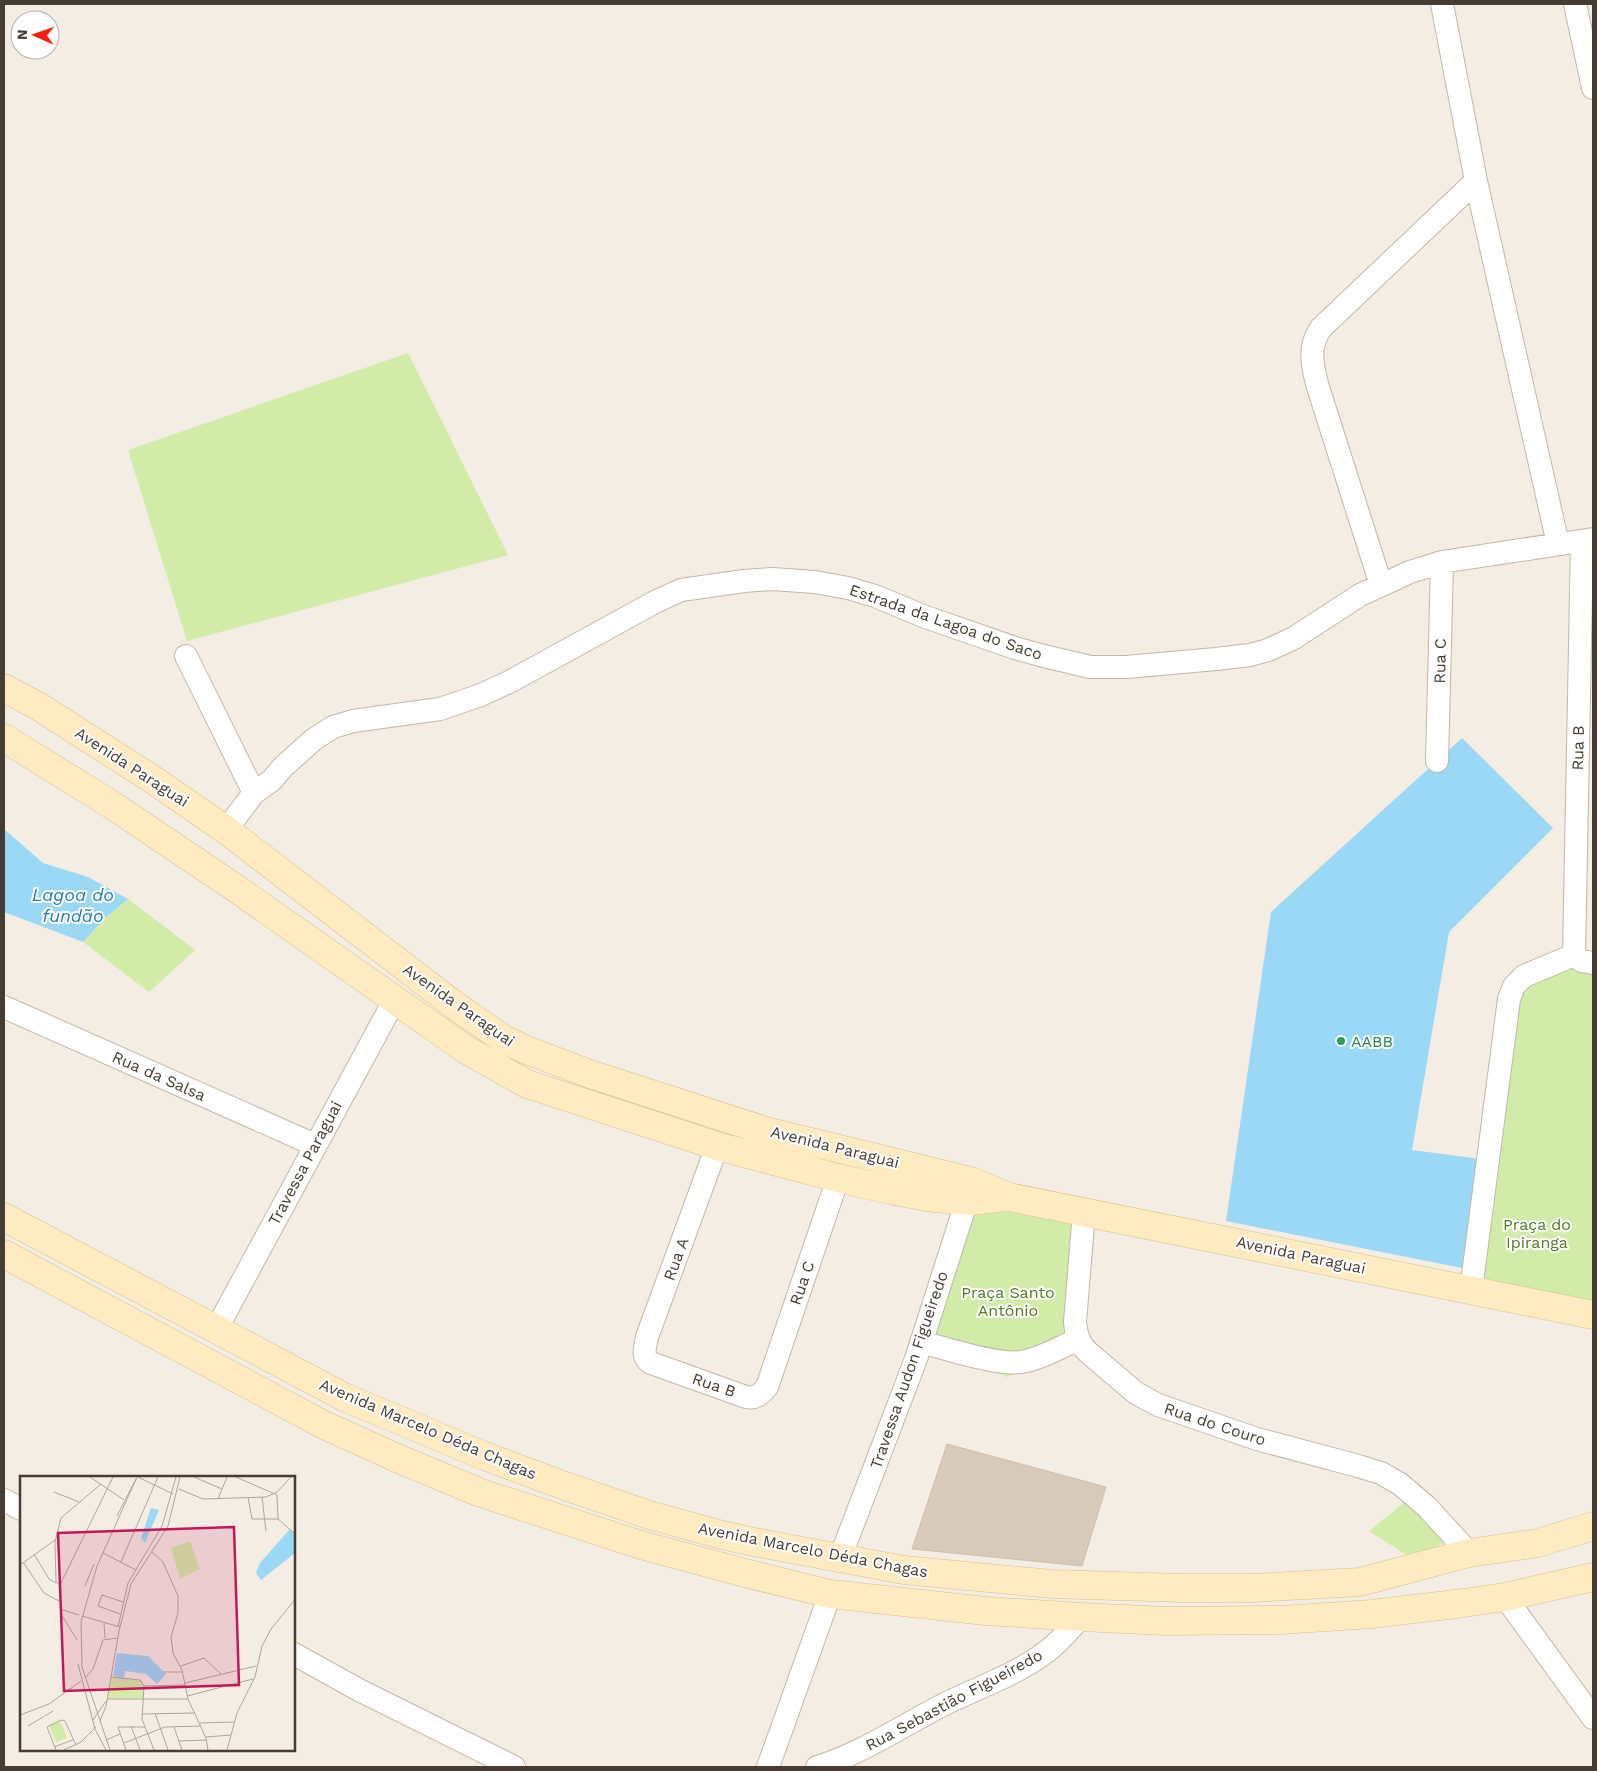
<svg xmlns="http://www.w3.org/2000/svg" width="1597" height="1771" font-family="'Work Sans',sans-serif">
<style>
.green{fill:#d3eba8}
.water{fill:#9ad8f5}
.building{fill:#d8cabb;stroke:#d1beab}
.lines{fill:none;stroke-linecap:round;stroke-linejoin:round}
.street-casing{stroke:#c2b7a8;stroke-width:24}
.secondary-casing{stroke:#d6be8f;stroke-width:29}
.street{stroke:#fff;stroke-width:22}
.secondary{stroke:#ffebc1;stroke-width:28}
.leisure-dot{fill:#2e9e5b;stroke:#fff;stroke-width:2}
.labels{text-anchor:middle;dominant-baseline:central;stroke-width:4;stroke-linejoin:round;paint-order:stroke}
.street-label{font-size:16px;fill:#453c33;stroke:#fff}
.leisure-label{font-size:16px;fill:#27864d;stroke:#fff;text-anchor:start}
.park-label{font-size:16px;fill:#4c7b22;stroke:#fff}
.water-label{font-size:18px;font-style:italic;fill:#237ba7;stroke:#fff}
.inset-road{fill:none;stroke:#ada69d;stroke-width:1}
.view{fill:#c2185b;fill-opacity:0.15;stroke:#c2185b;stroke-width:2.5}
.inset-edge{fill:none;stroke:#453c33;stroke-width:2.5}
</style>
<rect width="100%" height="100%" fill="#f3ede3"/>
<!-- green -->
<path class="green" d="M408,353L508,555L187,641L128,450Z
M128,899L195,950L149,992L83,942L104,919Z
M1593,959V1305L1472,1279L1519,980Z
M970,1203L1079,1213L1072,1351L1007,1377L925,1341Z
M1410,1498L1450,1540L1411,1558L1369,1531Z"/>
<!-- water -->
<path class="water" d="M1462,738L1553,828L1449,932L1412,1150L1481,1159L1462,1268L1226,1221L1271,912Z
M4,829L43,863L88,877L128,899L104,919L83,942L4,912Z"/>
<!-- building -->
<path class="building" d="M947,1444L1106,1487L1082,1566L912,1549Z"/>
<g class="lines">
<!-- street casing -->
<g class="street-casing">
<path id="street" d="M1442,4L1476,181L1558,544
M1575,4L1593,88
M1381,585L1317,384C1312,363 1308,347 1321,328L1476,181
M186,656L254,793
M1437,761L1442,562
M226,830L254,793L272,780L283,767L313,740L333,727L353,721L440,709L481,695L511,681L655,602L681,590L744,581L772,579L815,582L848,588L875,596L923,616L1015,648L1040,655L1090,667H1126L1216,659L1250,655L1268,650L1294,638L1360,595L1410,572L1442,562L1593,539
M1574,955L1582,541
M1574,955L1581,961L1593,963
M4,1007L315,1145
M717,1146L647,1337C645,1348 641,1357 651,1363L746,1397C756,1399 761,1394 767,1387L838,1178
M1084,1212L1075,1322C1076,1335 1080,1346 1090,1354L1136,1393L1158,1405L1257,1439L1358,1466L1381,1473L1400,1484L1427,1507L1469,1553
M1471,1290L1509,999L1514,986L1524,976L1574,955
M217,1328L395,999
M921,1342C944,1348 999,1366 1021,1362C1041,1359 1060,1347 1079,1339
M4,1500L21,1509
M840,1558L916,1359L967,1200L970,1184
M1505,1597L1593,1718
M294,1654L359,1690L514,1767
M768,1767L830,1594
M817,1767C856,1756 901,1727 937,1708C973,1689 1013,1677 1046,1652C1060,1642 1070,1629 1081,1617"/>
</g>
<!-- secondary casing -->
<g class="secondary-casing">
<path id="secondary" d="M4,688L38,706L152,779L226,830L457,1007L502,1038L524,1049L590,1074L766,1131L971,1181L1009,1197L1593,1315
M4,738L112,805L231,885L465,1049L527,1084L717,1146L838,1178L894,1191L933,1198L972,1201L1006,1197
M4,1217L344,1397L482,1455L565,1486L649,1515L722,1535L754,1542L904,1570L935,1573L1052,1584L1183,1588H1253L1360,1582L1469,1553L1538,1543L1593,1526
M4,1254L324,1425L399,1459L481,1493L641,1545L745,1573L830,1594L986,1611L1081,1617L1166,1621L1281,1620L1372,1614L1464,1603L1505,1597L1593,1577"/>
</g>
<!-- street -->
<use href="#street" class="street"/>
<!-- secondary -->
<use href="#secondary" class="secondary"/>
</g>
<!-- markers -->
<circle class="leisure-dot" cx="1341" cy="1041" r="5"/>
<g class="labels">
<!-- street labels -->
<g class="street-label">
<text transform="translate(946 622) rotate(19)">Estrada da Lagoa do Saco</text>
<text transform="translate(1440 661) rotate(-89)">Rua C</text>
<text transform="translate(1578 748) rotate(-89)">Rua B</text>
<text transform="translate(132 767) rotate(33)">Avenida Paraguai</text>
<text transform="translate(459 1005) rotate(35)">Avenida Paraguai</text>
<text transform="translate(159 1076) rotate(24)">Rua da Salsa</text>
<text transform="translate(835 1147) rotate(14)">Avenida Paraguai</text>
<text transform="translate(305 1163) rotate(-62)">Travessa Paraguai</text>
<text transform="translate(1301 1255) rotate(12)">Avenida Paraguai</text>
<text transform="translate(676 1259) rotate(-70)">Rua A</text>
<text transform="translate(802 1283) rotate(-71)">Rua C</text>
<text transform="translate(909 1370) rotate(-71)">Travessa Audon Figueiredo</text>
<text transform="translate(714 1385) rotate(19)">Rua B</text>
<text transform="translate(1215 1424) rotate(18)">Rua do Couro</text>
<text transform="translate(428 1429) rotate(23)">Avenida Marcelo Déda Chagas</text>
<text transform="translate(813 1550) rotate(11)">Avenida Marcelo Déda Chagas</text>
<text transform="translate(954 1700) rotate(-28)">Rua Sebastião Figueiredo</text>
</g>
<!-- leisure labels -->
<g class="leisure-label">
<text x="1351" y="1041">AABB</text>
</g>
<!-- park labels -->
<g class="park-label">
<text x="1537" y="1224">Praça do<tspan x="1537" dy="18">Ipiranga</tspan></text>
<text x="1008" y="1292">Praça Santo<tspan x="1008" dy="18">Antônio</tspan></text>
</g>
<!-- water labels -->
<g class="water-label">
<text x="73" y="894">Lagoa do<tspan x="73" dy="21">fundão</tspan></text>
</g>
</g>
<!-- overview -->
<g transform="translate(20 1476)">
<rect width="275" height="275" fill="#f3ede3"/>
<path d="M170,65L180,93L160,103L151,72ZM92,201L122,205L124,222H88ZM40,245L47,262L36,266L29,249Z" fill="#d3eba8"/>
<path d="M131,32L139,34L125,67L121,62ZM270,53L275,58V77L241,104L236,97L240,87ZM97,177L128,180L146,198L137,208L126,198L105,195L104,202L93,200Z" fill="#9ad8f5"/>
<path class="inset-road" d="M70,1L104,24M118,1L153,18M174,1L202,13M216,1L257,19L258,43L275,58M159,13L183,23L246,21L257,16L271,1M34,16L59,26M228,21L232,43H258M242,21L246,55M198,23L207,1M97,40L116,3M132,76L143,86L158,120V137L151,161L153,177L162,194L168,223L186,262L188,274M83,77L116,94M14,78L29,103L36,107M3,86L24,117L39,125M101,86L138,1M0,89L35,64M40,109L36,106L35,66L41,42L81,8M65,110L74,88M40,133L59,139M100,138L78,130L82,119L103,126M62,140L100,151M84,147L85,162M98,151L108,107L142,50L156,1M57,164L41,138L40,109L93,1M58,188L75,253L86,274M161,190L184,182L201,198M143,196H163M91,201L120,204L124,210M65,202L73,193L83,164L97,162M165,207L236,190M124,210L122,243L134,274M124,210L166,209M167,220L233,203M87,223H168M135,237L148,274M122,238L175,237M0,239L29,228L61,205M73,244L86,225M80,245L86,230L99,155L111,108L148,50L160,1M180,247L214,246M8,250L33,235M111,250L120,274M154,251L162,274M186,261L211,259M86,264L100,258M159,265L187,264M104,267L145,251L181,250M34,271L53,264M36,274L27,251L41,244L45,245L56,269M44,274L61,266L76,251M90,274L62,191L61,146L77,90L117,1M106,274L98,251H125M207,274L217,237L235,201L242,170L251,153L274,125L275,118"/>
<path class="view" d="M214,51L219,209L44,215L38,57Z"/>
<rect width="275" height="275" class="inset-edge"/>
</g>
<!-- border -->
<rect width="1597" height="1771" fill="none" stroke="#453c33" stroke-width="10"/>
<!-- north arrow -->
<g transform="translate(35 35) rotate(272)"><circle r="24" fill="#ffffff" stroke="#b5b1ad"/>
<path d="M0-4L9 19L0 12L-9 19Z" fill="#ff1d0e"/>
<text y="-8" font-size="14" font-weight="bold" text-anchor="middle" fill="#453c33">N</text>
</g>
</svg>
